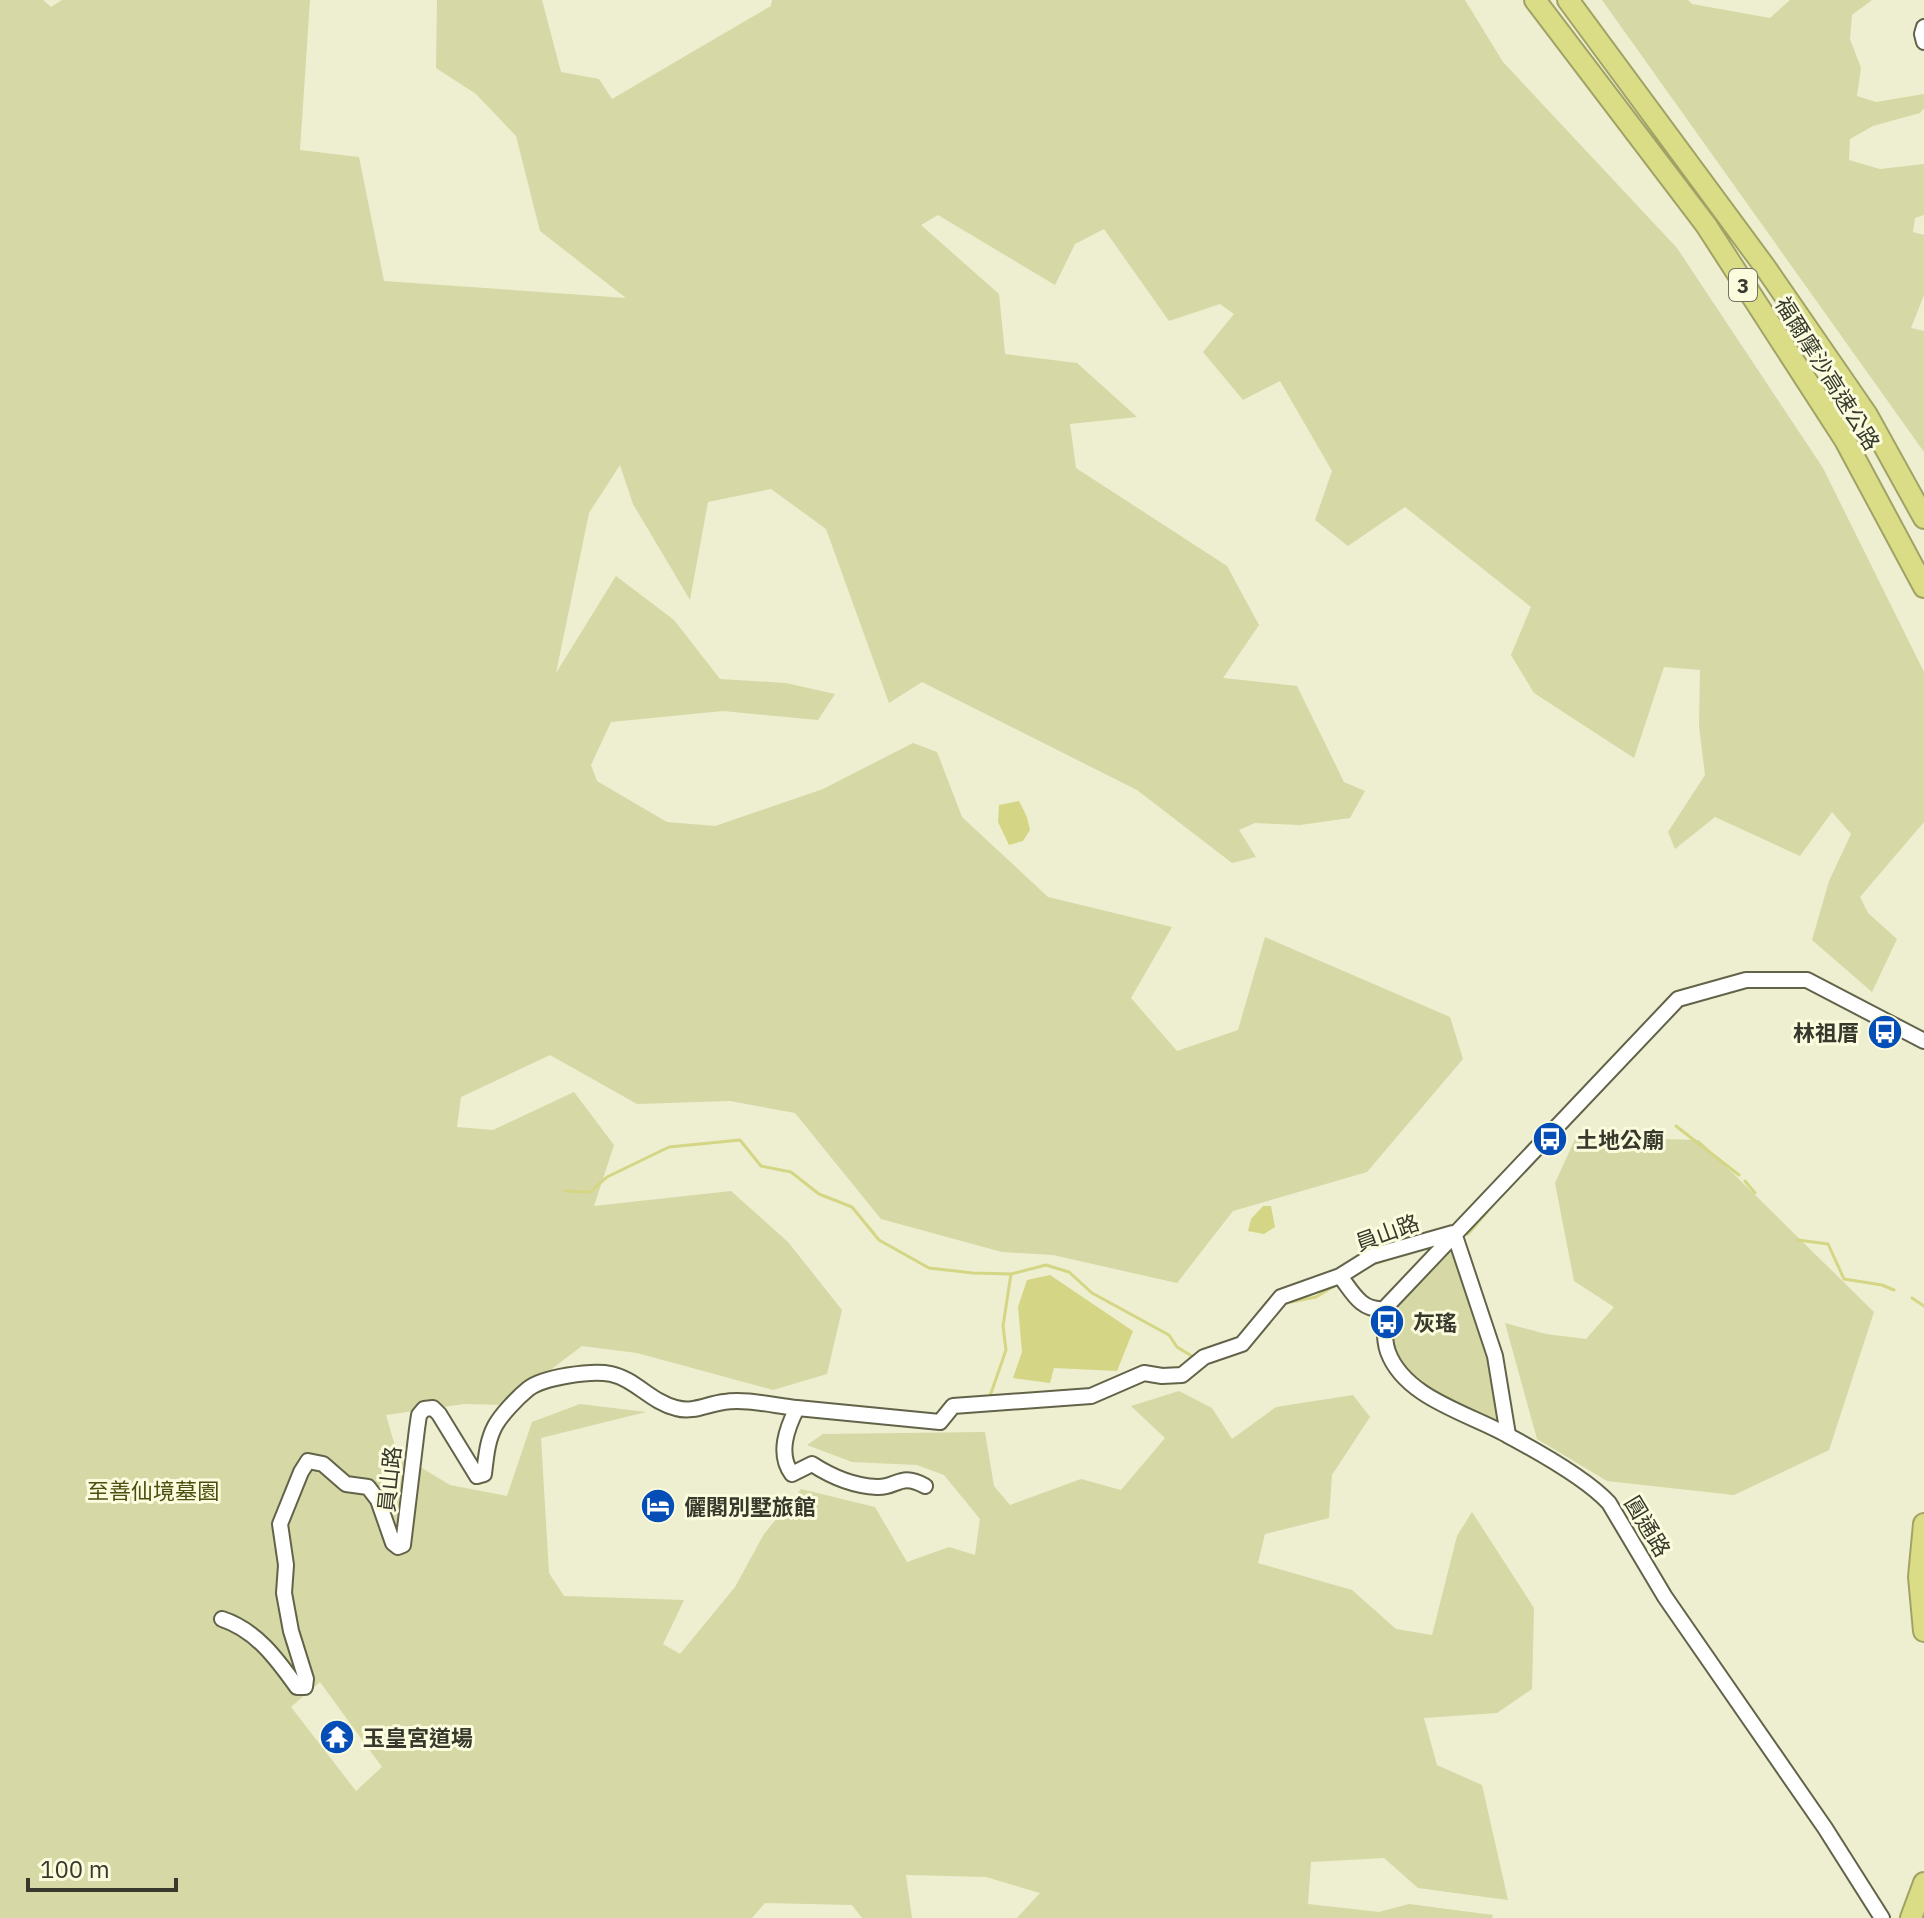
<svg xmlns="http://www.w3.org/2000/svg" width="1924" height="1918" font-family="'IBM Plex Sans','Noto Sans TC',sans-serif">
<style>
.green{fill:#d6d8a5;fill-rule:evenodd}
.water{fill:#d4d685}
.lines{fill:none;stroke-linecap:round;stroke-linejoin:round}
.stream{stroke:#d4d685;stroke-width:3}
.minor-casing{stroke:#626349;stroke-width:18}
.highway-casing{stroke:#a1a366;stroke-width:24}
.minor{stroke:#fff;stroke-width:14}
.highway{stroke:#dadd86;stroke-width:20}
.labels{text-anchor:middle;dominant-baseline:central;stroke-width:6;stroke-linejoin:round;paint-order:stroke}
.shield{fill:#fafcdd;stroke:#727361;stroke-width:2}
.shield-label{font-size:20px;font-weight:bold;fill:#38382c}
.street-label{font-size:22px;fill:#38382c;stroke:#fafcdd}
.poi-label{font-size:22px;font-weight:bold;fill:#38382c;stroke:#fafcdd;text-anchor:start}
.park-label{font-size:22px;fill:#4e4e11;stroke:#fafcdd}
</style>
<rect width="100%" height="100%" fill="#edefd0"/>
<!-- green -->
<path class="green" d="M0,0H43L51,7L62,0H310L300,150L359,157L384,281L626,298L540,231L516,136L476,94L436,68L437,0H542L561,72L599,79L612,99L771,6L772,0H1465L1503,62L1677,248L1823,468L1924,672V822L1860,897L1868,913L1897,939L1872,992L1812,940L1829,881L1851,834L1832,812L1800,856L1715,817L1675,849L1668,832L1705,775L1699,726L1700,670L1664,667L1634,758L1534,693L1511,655L1531,607L1405,507L1348,546L1315,520L1332,471L1280,381L1243,400L1203,352L1234,314L1220,304L1169,321L1104,229L1075,244L1055,285L938,215L921,225L999,294L1005,354L1077,363L1137,417L1070,424L1076,468L1227,566L1259,625L1223,678L1297,686L1344,782L1365,791L1350,818L1300,825L1255,823L1239,830L1256,857L1232,863L1137,790L922,682L889,703L826,529L771,489L708,502L690,600L633,504L620,465L589,513L556,673L616,576L674,620L720,679L786,683L835,694L818,720L723,711L611,722L591,765L597,781L667,822L715,826L823,789L913,743L937,752L962,817L1048,897L1172,927L1131,998L1177,1051L1238,1030L1265,937L1450,1017L1463,1059L1367,1172L1233,1211L1177,1283L1053,1255L1002,1252L881,1219L795,1113L730,1101L637,1104L550,1055L461,1097L457,1127L493,1130L574,1092L614,1145L594,1206L731,1191L788,1242L842,1310L827,1374L773,1390L637,1353L582,1346L504,1405L464,1404L386,1415L397,1453L450,1485L507,1496L532,1422L580,1404L646,1412L541,1438L549,1573L564,1596L684,1600L663,1644L680,1654L735,1587L764,1534L801,1489L875,1507L907,1562L949,1547L975,1555L980,1519L944,1475L917,1465L852,1462L807,1445L823,1434L985,1432L994,1486L1010,1505L1081,1479L1121,1490L1165,1438L1131,1406L1179,1391L1212,1408L1232,1439L1276,1407L1353,1395L1370,1417L1332,1475L1329,1518L1265,1534L1258,1563L1352,1590L1396,1629L1432,1635L1457,1536L1472,1512L1534,1608L1532,1689L1497,1713L1424,1718L1437,1765L1482,1785L1508,1900L1418,1888L1384,1858L1311,1862L1308,1904L1379,1912L1409,1904L1493,1915L1492,1918H1017L1040,1893L986,1877L906,1875L912,1918H862L852,1905L765,1903L752,1918H0ZM320,1682L382,1767L356,1791L291,1707Z
M1602,0H1688L1692,4L1770,18L1790,0H1872L1852,15L1850,39L1861,68L1857,96L1876,102L1924,94V108L1920,113L1873,126L1850,139L1849,160L1880,169L1924,164V215L1915,218L1913,232L1924,235V295L1911,328L1924,331V452Z
M1576,1137L1699,1140L1874,1312L1829,1450L1734,1495L1607,1481L1537,1439L1505,1323L1546,1334L1586,1339L1614,1307L1574,1281L1555,1183Z
M1452,1245L1488,1357L1499,1422L1423,1386L1397,1358L1380,1322Z"/>
<!-- water -->
<path class="water" d="M1019,801L1027,817L1030,830L1023,841L1009,845L998,822L999,805Z
M1263,1206H1271L1275,1227L1264,1234L1248,1231L1251,1219Z
M1050,1275L1133,1331L1117,1371L1054,1368L1050,1383L1013,1378L1022,1352L1018,1307L1027,1280Z"/>
<g class="lines">
<!-- stream -->
<path class="stream" d="M1676,1126L1739,1175
M1745,1181L1755,1193
M1508,1189L1549,1145
M565,1191L590,1192L607,1177L669,1147L740,1140L761,1166L791,1172L819,1194L852,1207L879,1240L929,1268L973,1273L1011,1274L1046,1265L1069,1272L1092,1293L1169,1335L1177,1347L1195,1358
M1468,1234L1487,1212
M1798,1240L1828,1244L1844,1279L1882,1285L1894,1290
M1370,1265L1404,1254
M1912,1298L1924,1306
M1291,1302L1316,1297L1339,1283
M989,1399L1006,1350L1003,1326L1011,1274
M736,1408L760,1410"/>
<!-- minor casing -->
<g class="minor-casing">
<path id="minor" d="M1924,27L1922,34L1924,42
M1454,1233L1495,1356L1508,1435
M1340,1276C1353,1293 1361,1311 1384,1309
M925,1486C900,1472 897,1488 877,1487C852,1486 832,1477 812,1464L792,1474C777,1454 787,1428 797,1408L940,1422L953,1406L1091,1396L1144,1373L1162,1376L1182,1375L1204,1357L1242,1344L1281,1297L1340,1276L1372,1256L1453,1233
M222,1619C256,1630 277,1659 297,1687H305L306,1679L291,1631L284,1593L286,1565L280,1524L301,1472L308,1461L323,1464L346,1484L368,1487L378,1500L393,1543L398,1547L403,1545L417,1429L419,1415L424,1409L433,1408L439,1414L477,1476L484,1474C486,1458 487,1441 495,1426C501,1415 517,1398 528,1389C543,1377 592,1370 611,1374C635,1379 651,1402 676,1408C693,1413 707,1404 724,1402C744,1398 776,1406 797,1408
M1882,1918L1825,1828L1665,1597L1609,1503C1587,1479 1537,1451 1507,1435C1468,1413 1405,1398 1388,1352C1383,1339 1385,1323 1384,1309L1678,999L1746,980H1807L1924,1041"/>
</g>
<!-- highway casing -->
<g class="highway-casing">
<path id="highway" d="M1535,0L1706,225L1845,440L1924,587
M1568,0L1765,267L1867,415L1924,518
M1924,1524L1919,1577L1924,1631
M1911,1918L1924,1883"/>
</g>
<!-- minor -->
<use href="#minor" class="minor"/>
<!-- highway -->
<use href="#highway" class="highway"/>
</g>
<!-- icons -->
<defs>
<g id="bus-disc" transform="scale(1.8)"><circle r="9.5" fill="#054db7" stroke="#fafcdd"/><path d="M-5-6H5V4H4V6H2V4H-2V6H-4V4H-5ZM-3.5-4V0h7V-4ZM-3.5 1.2v1.5H-2V1.2ZM2 1.2v1.5H3.5V1.2Z" fill="#fff"/></g>
<g id="hotel-disc" transform="scale(1.8)"><circle r="9.5" fill="#054db7" stroke="#fafcdd"/><path d="M-6-4.5h1.5V1H6V5H4.5V3h-9V5H-6ZM-4 0a1.8 1.8 0 1 1 3.6 0ZM.5 0V-2.5h3Q6-2.5 6 0Z" fill="#fff"/></g>
<g id="temple-disc" transform="scale(1.8)"><circle r="9.5" fill="#054db7" stroke="#fafcdd"/><path d="M0-6L5-2H3V0L6.5 2.5H4V6H1.5V3h-3V6H-4V2.5H-6.5L-3 0V-2H-5Z" fill="#fff"/></g>
</defs>
<g fill-rule="evenodd">
<use href="#bus-disc" x="1885" y="1032"/>
<use href="#bus-disc" x="1550" y="1139"/>
<use href="#bus-disc" x="1387" y="1322"/>
<use href="#hotel-disc" x="658" y="1506"/>
<use href="#temple-disc" x="337" y="1737"/>
</g>
<g class="labels">
<!-- shield labels -->
<rect class="shield" x="1729" y="269" width="28" height="32" rx="6"/>
<g class="shield-label">
<text x="1743" y="285">3</text>
</g>
<!-- street labels -->
<g class="street-label">
<text transform="translate(1828 373) rotate(58)">福爾摩沙高速公路</text>
<text transform="translate(1387 1232) rotate(-20)">員山路</text>
<text transform="translate(389 1479) rotate(-84)">員山路</text>
<text transform="translate(1648 1526) rotate(59)">圓通路</text>
</g>
<!-- poi labels -->
<g class="poi-label">
<text x="1859" y="1032" text-anchor="end">林祖厝</text>
<text x="1576" y="1139">土地公廟</text>
<text x="1413" y="1322">灰瑤</text>
<text x="684" y="1506">儷閣別墅旅館</text>
<text x="363" y="1737">玉皇宮道場</text>
</g>
<!-- park labels -->
<g class="park-label">
<text x="153" y="1490">至善仙境墓園</text>
</g>
</g>
<!-- scale -->
<path d="M28 1878v12h148v-12" fill="none" stroke="#38382c" stroke-width="4"/>
<text x="40" y="1878" font-size="24" fill="#38382c" stroke="#fafcdd" stroke-width="6" paint-order="stroke">100 m</text>
</svg>
